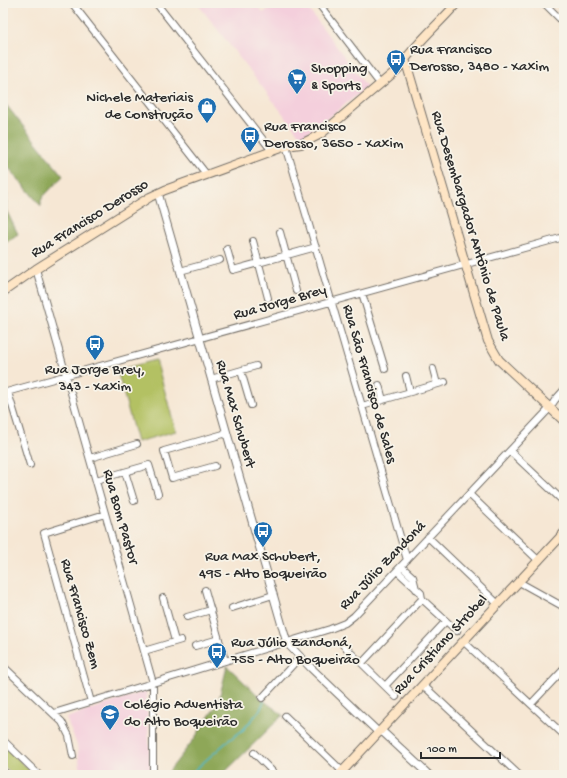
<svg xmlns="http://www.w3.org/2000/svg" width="567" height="778" font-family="'Gochi Hand',sans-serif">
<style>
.built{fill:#f4cfdc}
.green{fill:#b3c163;stroke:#6f7647}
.forest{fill:#8ea759;stroke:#5c6942}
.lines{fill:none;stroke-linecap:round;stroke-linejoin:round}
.stream{stroke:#4ab8c4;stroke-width:1.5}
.minor-casing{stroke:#726d66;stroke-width:8}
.tertiary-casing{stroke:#726d66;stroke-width:9}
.secondary-casing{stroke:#726d66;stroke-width:10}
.minor{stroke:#fff;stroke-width:6}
.tertiary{stroke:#fff;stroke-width:7}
.secondary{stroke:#fee5c5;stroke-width:8}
.labels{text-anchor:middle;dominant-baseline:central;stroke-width:3.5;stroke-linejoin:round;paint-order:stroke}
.poi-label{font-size:15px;fill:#2b2b2b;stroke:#f7f3e8;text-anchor:start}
.street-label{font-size:15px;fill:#2b2b2b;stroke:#f7f3e8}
</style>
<rect width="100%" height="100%" fill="#f7f3e8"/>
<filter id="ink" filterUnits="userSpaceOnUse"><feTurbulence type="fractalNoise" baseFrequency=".025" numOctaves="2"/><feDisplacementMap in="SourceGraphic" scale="8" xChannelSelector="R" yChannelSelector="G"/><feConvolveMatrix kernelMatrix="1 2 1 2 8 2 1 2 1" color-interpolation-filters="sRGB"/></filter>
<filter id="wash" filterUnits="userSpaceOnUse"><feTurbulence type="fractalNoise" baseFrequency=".012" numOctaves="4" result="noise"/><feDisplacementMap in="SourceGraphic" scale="16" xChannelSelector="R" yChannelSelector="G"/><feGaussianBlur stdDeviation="0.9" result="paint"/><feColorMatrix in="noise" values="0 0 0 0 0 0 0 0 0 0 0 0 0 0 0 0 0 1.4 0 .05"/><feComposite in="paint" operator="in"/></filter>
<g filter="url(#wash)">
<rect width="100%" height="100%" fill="#f6e7d4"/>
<!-- built -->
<path class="built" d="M197,3H255L263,13L277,3H304L367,87L318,126L301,137Z
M146,691L151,775H100L99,773L94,775H81L77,745L66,718Z"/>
<!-- green -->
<path class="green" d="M156,360L176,431L137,442L117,370Z
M3,745L35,775H13L3,765Z"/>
<!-- forest -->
<path class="forest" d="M3,101L63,176L41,199V206L3,161Z
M3,191L7,194L6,210L18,234L7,242L3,238Z
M227,666L264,701L283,715L222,775H166L194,739L218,703Z"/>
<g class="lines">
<!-- stream -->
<path class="stream" d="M189,775L229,740L243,730L260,710L264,701"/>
</g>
</g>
<g filter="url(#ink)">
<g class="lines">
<!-- minor casing -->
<g class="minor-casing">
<path id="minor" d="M72,3L207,175
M156,3L272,151
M318,3L377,80
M544,3L564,23
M322,8L328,3
M286,146L407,560
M280,232L296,291
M253,241L268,298
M227,249L233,270L316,247
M36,269L153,683V775
M180,271L220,260
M362,293L385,369
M433,369L437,384
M241,371L251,405
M406,376L410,392
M211,379L256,366
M379,385L383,400
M8,392L30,465
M3,393L564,237
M362,406L445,382
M510,451L564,502
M90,458L137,444
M215,466L172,478L164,451L227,433
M125,472L134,501
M96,480L149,465L158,494
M469,494L539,561
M428,537L498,604
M401,566L413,577L416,589
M397,571L421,593L422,599L457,631
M519,582L564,607
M205,590L225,661
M163,598L175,641
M232,608L273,595
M187,617L211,610
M463,641L564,735
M343,645L396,697
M195,646L219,639
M144,651L181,640
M362,663L422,599
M3,666L62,722L69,736L73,756
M423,685L519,775
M385,686L446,621
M262,698L300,657
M91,702L44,533L105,514
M531,704L564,669
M54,713L330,629L345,623L354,616L550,408L555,400L564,390
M285,716L342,771
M3,740L39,775
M254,753L276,775"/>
</g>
<!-- tertiary casing -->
<g class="tertiary-casing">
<path id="tertiary" d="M158,193L287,643L311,668L376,730L384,733L429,775"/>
</g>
<!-- secondary casing -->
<g class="secondary-casing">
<path id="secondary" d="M405,59L488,341L499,360L564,421
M3,292L36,269L150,197L165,190L286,146L301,144L321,134L398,69C415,44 438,25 457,3
M3,772L6,775
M339,775L564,533"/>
</g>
<!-- minor -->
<use href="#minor" class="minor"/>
<!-- tertiary -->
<use href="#tertiary" class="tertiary"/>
<!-- secondary -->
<use href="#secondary" class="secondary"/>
</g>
</g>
<!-- icons -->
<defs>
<g id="bus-pin" transform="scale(1)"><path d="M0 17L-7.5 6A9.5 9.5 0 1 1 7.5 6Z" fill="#1f6fb2" stroke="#f7f3e8"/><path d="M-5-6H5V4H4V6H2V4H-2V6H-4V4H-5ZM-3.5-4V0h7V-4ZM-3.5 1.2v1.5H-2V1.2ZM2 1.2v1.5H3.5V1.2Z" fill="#fff"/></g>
<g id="supermarket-pin" transform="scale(1)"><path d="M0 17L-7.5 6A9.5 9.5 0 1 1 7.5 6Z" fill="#1f6fb2" stroke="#f7f3e8"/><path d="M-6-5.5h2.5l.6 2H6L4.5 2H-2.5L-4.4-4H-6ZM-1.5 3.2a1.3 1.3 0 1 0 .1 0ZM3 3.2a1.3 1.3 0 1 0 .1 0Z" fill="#fff"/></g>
<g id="shop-pin" transform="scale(1)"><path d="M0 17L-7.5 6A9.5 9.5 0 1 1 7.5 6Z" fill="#1f6fb2" stroke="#f7f3e8"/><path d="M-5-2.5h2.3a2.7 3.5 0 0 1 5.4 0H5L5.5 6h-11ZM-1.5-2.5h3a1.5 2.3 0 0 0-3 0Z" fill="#fff"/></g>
<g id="school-pin" transform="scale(1)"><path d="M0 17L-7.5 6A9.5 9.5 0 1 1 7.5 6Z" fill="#1f6fb2" stroke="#f7f3e8"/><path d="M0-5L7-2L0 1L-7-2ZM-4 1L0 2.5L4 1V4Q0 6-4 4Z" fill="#fff"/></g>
</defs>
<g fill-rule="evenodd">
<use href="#bus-pin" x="396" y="59"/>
<use href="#supermarket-pin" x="297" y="78"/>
<use href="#shop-pin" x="207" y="107"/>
<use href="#bus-pin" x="250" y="136"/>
<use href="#bus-pin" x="95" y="344"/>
<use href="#bus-pin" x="263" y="531"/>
<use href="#bus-pin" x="217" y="652"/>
<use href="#school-pin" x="110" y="714"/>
</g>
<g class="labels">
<!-- poi labels -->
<g class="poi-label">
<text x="410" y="50">Rua Francisco<tspan x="410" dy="17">Derosso, 3480 - Xaxim</tspan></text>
<text x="311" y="69">Shopping<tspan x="311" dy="17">&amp; Sports</tspan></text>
<text x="193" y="98" text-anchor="end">Nichele Materiais<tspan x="193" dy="17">de Construção</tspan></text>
<text x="264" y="127">Rua Francisco<tspan x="264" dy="17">Derosso, 3650 - Xaxim</tspan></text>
<text x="95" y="370" text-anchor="middle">Rua Jorge Brey,<tspan x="95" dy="17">343 - Xaxim</tspan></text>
<text x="263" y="557" text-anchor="middle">Rua Max Schubert,<tspan x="263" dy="17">495 - Alto Boqueirão</tspan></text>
<text x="231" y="643">Rua Júlio Zandoná,<tspan x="231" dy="17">755 - Alto Boqueirão</tspan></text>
<text x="124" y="705">Colégio Adventista<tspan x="124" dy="17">do Alto Boqueirão</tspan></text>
</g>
<!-- street labels -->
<g class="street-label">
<text transform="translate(90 219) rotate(-32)">Rua Francisco Derosso</text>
<text transform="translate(470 226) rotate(73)">Rua Desembargador Antônio de Paula</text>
<text transform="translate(280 303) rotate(-16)">Rua Jorge Brey</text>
<text transform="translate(369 384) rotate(74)">Rua São Francisco de Sales</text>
<text transform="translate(235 414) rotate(74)">Rua Max Schubert</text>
<text transform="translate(120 517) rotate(74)">Rua Bom Pastor</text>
<text transform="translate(383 566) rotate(-46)">Rua Júlio Zandoná</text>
<text transform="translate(80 614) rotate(74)">Rua Francisco Zem</text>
<text transform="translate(441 645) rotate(-47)">Rua Cristiano Strobel</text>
</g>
</g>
<!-- margin -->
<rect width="567" height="778" fill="none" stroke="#f7f3e8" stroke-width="16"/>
<!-- scale -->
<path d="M421 752v6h79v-6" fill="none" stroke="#2b2b2b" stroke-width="2"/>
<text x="427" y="752" font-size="12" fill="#2b2b2b" stroke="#f7f3e8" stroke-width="3" paint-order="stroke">100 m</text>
</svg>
